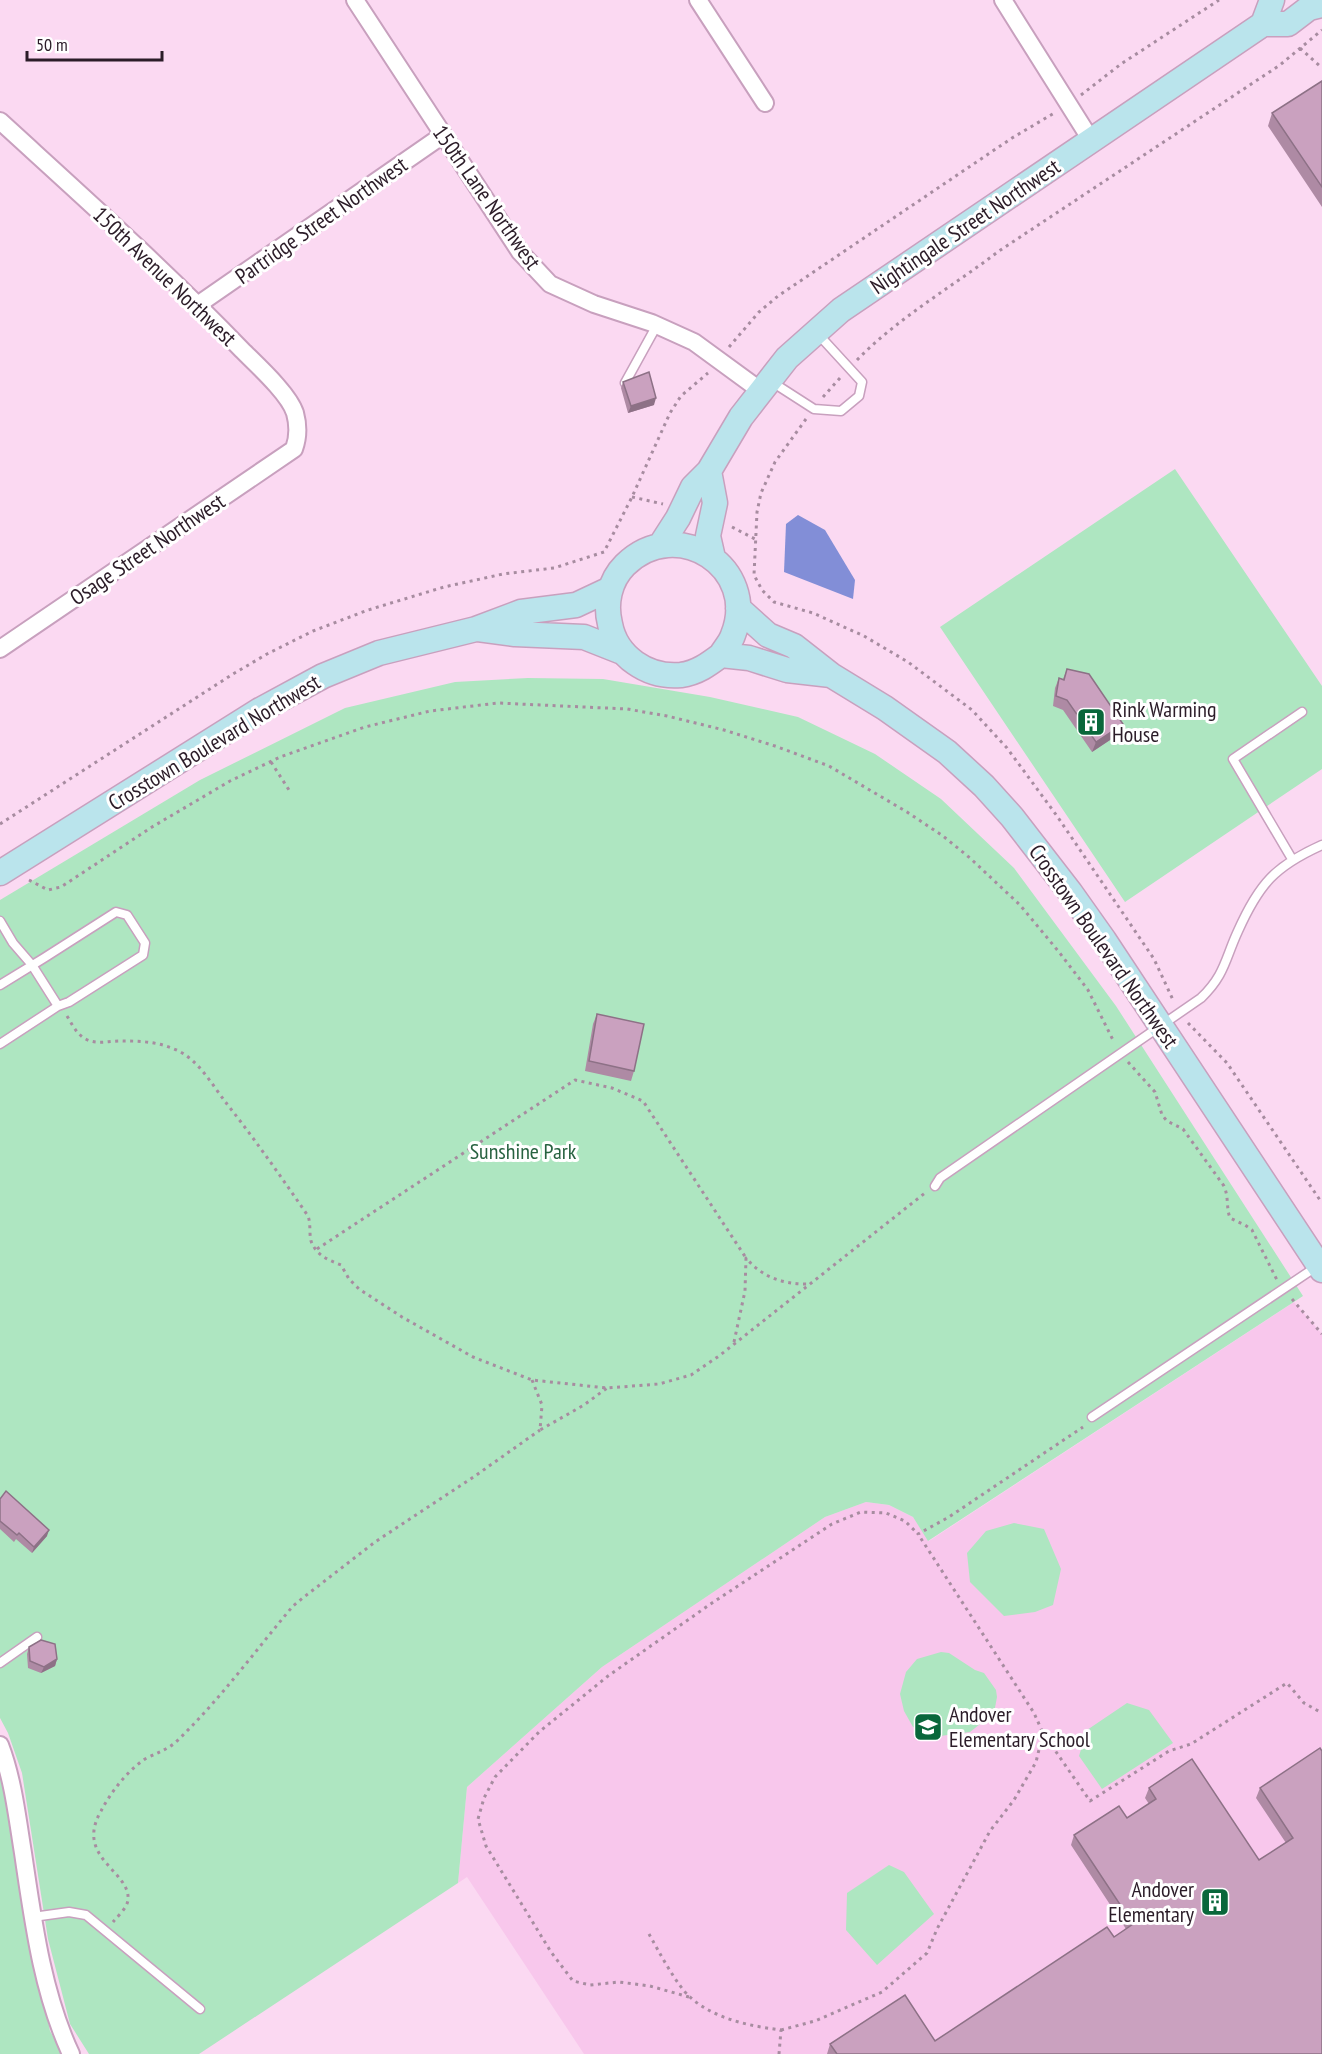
<svg xmlns="http://www.w3.org/2000/svg" width="1322" height="2054" font-family="'PT Sans Narrow',sans-serif">
<style>
.built{fill:#f8c7ec}
.green{fill:#aee6c1}
.water{fill:#828ed7}
.lines{fill:none;stroke-linecap:round;stroke-linejoin:round}
.lane-casing{stroke:#c8a0be;stroke-width:11}
.street-casing{stroke:#c8a0be;stroke-width:20}
.secondary-casing{stroke:#c8a0be;stroke-width:27}
.path{stroke:#a78ca0;stroke-width:3;stroke-dasharray:3 4.5;stroke-linecap:butt}
.lane{stroke:#fff;stroke-width:8}
.street{stroke:#fff;stroke-width:16}
.secondary{stroke:#bae4ec;stroke-width:24}
.wall{fill:#ae8aa4}
.shaded-wall{fill:#8d7186}
.building{fill:#caa1bf;stroke:#8d7186;stroke-width:1.5}
.labels{text-anchor:middle;dominant-baseline:central;stroke-width:6;stroke-linejoin:round;paint-order:stroke}
.street-label{font-size:22px;fill:#2b1c28;stroke:#fff}
.poi-label{font-size:22px;fill:#2b1c28;stroke:#fff;text-anchor:start}
.park-label{font-size:22px;fill:#276240;stroke:#fff}
</style>
<rect width="100%" height="100%" fill="#fbd9f2"/>
<!-- built -->
<path class="built" d="M1294,1302L1322,1334V2054H584L467,1877L458,1883L467,1787L602,1667L825,1517L866,1502L889,1505L913,1517L929,1541Z"/>
<!-- green -->
<path class="green" d="M1175,469L1322,686V769L1125,902L940,627Z
M528,678L603,679L710,697L798,717L875,754L941,799L1014,868L1116,1006L1303,1296L928,1541L913,1517L889,1505L866,1502L825,1517L602,1667L467,1787L458,1883L199,2054H89L70,2024L48,1939L22,1773L8,1733L0,1718V900L200,780L345,708L455,682Z
M1014,1523L1044,1529L1061,1569L1053,1605L1035,1612L1004,1616L970,1582L967,1553L986,1531Z
M941,1652L949,1653L975,1670L984,1673L996,1690L997,1697L994,1713L970,1732L933,1737L913,1727L904,1711L900,1694L906,1672L917,1659Z
M1127,1703L1149,1710L1173,1743L1102,1789L1079,1756L1087,1730Z
M0,1773L50,2031L63,2054H0Z
M889,1865L904,1872L934,1914L877,1965L846,1930L847,1893Z"/>
<!-- water -->
<path class="water" d="M798,515L825,530L855,580L853,599L784,572L786,524Z"/>
<g class="lines">
<!-- lane casing -->
<g class="lane-casing">
<path id="lane" d="M772,382L814,409L841,411L859,396L862,382L818,334
M625,383L657,325
M1292,859L1233,759L1302,712
M0,921L13,943L32,965L58,1006L69,1002L143,955L145,943L127,915L116,912L44,958L0,985
M0,1044L58,1006
M935,1186L940,1178L1201,998C1225,975 1225,959 1238,931C1259,884 1275,866 1322,845
M1092,1417L1316,1267
M0,1663L37,1637
M33,1917L69,1912L86,1915L200,2009"/>
</g>
<!-- street casing -->
<g class="street-casing">
<path id="street" d="M355,0L520,252L550,284L594,304L652,323L694,342L761,391
M698,0L765,103
M1003,0L1091,140
M0,121C82,196 165,270 242,350C257,365 289,394 295,413C298,424 298,438 294,449L0,649
M199,304L443,135
M0,1745C13,1779 17,1816 23,1853C33,1920 42,1992 71,2054"/>
</g>
<!-- secondary casing -->
<g class="secondary-casing">
<path id="secondary" d="M1263,24H1288L1309,8L1322,5
M709,471L715,503L708,536L713,558
M660,546L678,518L693,487L709,471L741,417L787,358L841,310L1263,24L1272,0
M738,608L768,635L794,646L831,675L885,708L947,752L984,786L1012,817L1070,892L1104,940L1322,1270
M478,629L515,634L584,637L622,652
M721,655C725,648 731,642 733,635C760,568 677,514 625,565C609,581 605,604 610,624C616,657 648,678 681,675C697,673 709,664 721,655L749,658L787,670L831,675
M0,873L260,710L323,676L379,653L476,629L521,612L576,605L610,589"/>
</g>
<!-- path -->
<path class="path" d="M1300,48L1322,68
M1081,95L1121,64L1219,0
M729,347L759,312L778,296L1012,138L1056,112
M857,360C899,317 952,287 999,251L1280,65L1322,30
M823,397L840,378
M806,419L775,462L761,493L757,512L754,575L762,590L774,602L813,613L864,636L908,662L972,710L1007,748L1057,816L1154,959L1174,1002
M632,497L663,504
M732,527L755,539
M271,762L289,790
M0,824L233,674L267,654L313,631L368,610L444,587L503,574L554,568L604,552L632,497L670,413L681,396L708,373
M29,880L48,890L61,887L152,827L230,781L280,757L365,727L430,711L498,703L627,709L667,716L724,730L775,746L829,766L907,812L943,836L970,858L1020,905L1059,952L1088,990L1114,1042
M67,1016C72,1024 76,1033 84,1038C96,1046 111,1040 124,1041C141,1041 158,1042 174,1049C198,1058 212,1085 227,1104C256,1141 282,1178 308,1216C311,1224 309,1233 311,1241C316,1255 328,1260 341,1265L349,1279L359,1289L402,1317L473,1357L532,1380L607,1388L659,1384L691,1375L719,1356L925,1193
M1188,1023L1227,1063L1322,1203
M1128,1062L1155,1092L1162,1115L1167,1121L1183,1129L1224,1186C1229,1198 1226,1207 1230,1218L1245,1225L1252,1230L1277,1280
M317,1249L575,1080L612,1088L643,1101L746,1258
M1292,1299L1322,1334
M734,1342L745,1291L746,1258C762,1277 782,1284 807,1284
M532,1380L542,1405L540,1430L584,1405L607,1388
M1043,1733L1090,1801L1169,1751L1191,1744L1287,1683L1304,1703L1322,1713
M113,1922C118,1916 127,1908 128,1900C131,1871 74,1858 101,1811C111,1792 127,1771 145,1759C158,1752 170,1749 180,1738C221,1698 256,1650 293,1606L304,1597L375,1542L475,1476L540,1430
M649,1934C658,1950 677,1986 690,1997C714,2019 750,2026 781,2030L779,2054
M689,1997L650,1986L619,1982L590,1985L573,1981L551,1952L486,1846L478,1819L484,1798L495,1777L539,1732L608,1676L712,1603L832,1524L861,1512L886,1513L905,1521L918,1534
M781,2030L815,2021L882,1992L927,1953L937,1929L990,1831L1014,1800L1036,1762L1043,1733L1034,1713L918,1534L949,1517L1083,1427"/>
<!-- lane -->
<use href="#lane" class="lane"/>
<!-- street -->
<use href="#street" class="street"/>
<!-- secondary -->
<use href="#secondary" class="secondary"/>
</g>
<!-- wall -->
<path class="wall" d="M1322,81V207L1268,126L1272,113Z
M623,382L654,405L628,413L621,388Z
M1067,669L1119,734L1092,752L1063,710L1053,706L1055,688L1059,678L1063,679Z
M597,1014L634,1071L631,1081L585,1071L593,1024Z
M0,1499L47,1536L32,1553L16,1539L14,1542L0,1529Z
M29,1647L57,1659L55,1666L41,1673L28,1668L27,1654Z
M1322,1751V2054H827L830,2044L935,2041L1114,1937L1126,1929L1071,1845L1074,1835L1127,1818L1149,1804L1145,1798L1149,1788L1259,1860L1286,1843L1256,1798L1260,1788Z"/>
<!-- shaded-wall -->
<path class="shaded-wall" d="M656,398L654,405L628,413L631,406Z
M1123,724L1119,734L1092,752L1096,742Z
M49,1530L47,1536L32,1553L34,1547Z
M57,1659L55,1666L41,1673L44,1667Z"/>
<!-- building -->
<path class="building" d="M1322,81V187L1272,113Z
M649,372L656,398L631,406L623,382Z
M1067,669L1089,674L1123,724L1096,742L1067,700L1056,696L1059,678L1064,680Z
M597,1014L644,1024L634,1071L589,1061Z
M6,1491L49,1530L34,1547L19,1533L17,1535L0,1521V1499Z
M41,1640L55,1644L57,1659L44,1667L30,1661L29,1647Z
M1320,1748L1322,1751V2054H837L830,2044L905,1995L935,2041L1107,1927L1114,1937L1133,1924L1074,1835L1119,1806L1127,1818L1156,1799L1149,1788L1192,1759L1259,1860L1293,1838L1260,1788Z"/>
<!-- icons -->
<defs>
<g id="building-square" transform="scale(1.5)"><rect x="-9" y="-9" width="18" height="18" rx="4" fill="#09673b" stroke="#fff"/><path d="M-4-6H4V6H1V3H-1V6H-4ZM-2.5-4.3h1.7v1.8h-1.7ZM.8-4.3h1.7v1.8H.8ZM-2.5-1h1.7V.8h-1.7ZM.8-1h1.7V.8H.8Z" fill="#fff"/></g>
<g id="school-square" transform="scale(1.5)"><rect x="-9" y="-9" width="18" height="18" rx="4" fill="#09673b" stroke="#fff"/><path d="M0-5L7-2L0 1L-7-2ZM-4 1L0 2.5L4 1V4Q0 6-4 4Z" fill="#fff"/></g>
</defs>
<g fill-rule="evenodd">
<use href="#building-square" x="1091" y="722"/>
<use href="#school-square" x="928" y="1727"/>
<use href="#building-square" x="1215" y="1902"/>
</g>
<g class="labels">
<!-- street labels -->
<g class="street-label">
<text transform="translate(487 197) rotate(55)">150th Lane Northwest</text>
<text transform="translate(321 220) rotate(-35)">Partridge Street Northwest</text>
<text transform="translate(965 226) rotate(-34)">Nightingale Street Northwest</text>
<text transform="translate(165 276) rotate(44)">150th Avenue Northwest</text>
<text transform="translate(147 549) rotate(-34)">Osage Street Northwest</text>
<text transform="translate(214 742) rotate(-31)">Crosstown Boulevard Northwest</text>
<text transform="translate(1104 946) rotate(55)">Crosstown Boulevard Northwest</text>
</g>
<!-- poi labels -->
<g class="poi-label">
<text x="1112" y="709">Rink Warming<tspan x="1112" dy="25">House</tspan></text>
<text x="949" y="1714">Andover<tspan x="949" dy="25">Elementary School</tspan></text>
<text x="1194" y="1889" text-anchor="end">Andover<tspan x="1194" dy="25">Elementary</tspan></text>
</g>
<!-- park labels -->
<g class="park-label">
<text x="523" y="1151">Sunshine Park</text>
</g>
</g>
<!-- scale -->
<path d="M27 51v9h135v-9" fill="none" stroke="#2b1c28" stroke-width="3"/>
<text x="36" y="51" font-size="18" fill="#2b1c28" stroke="#ffffff" stroke-width="4.5" paint-order="stroke">50 m</text>
</svg>
